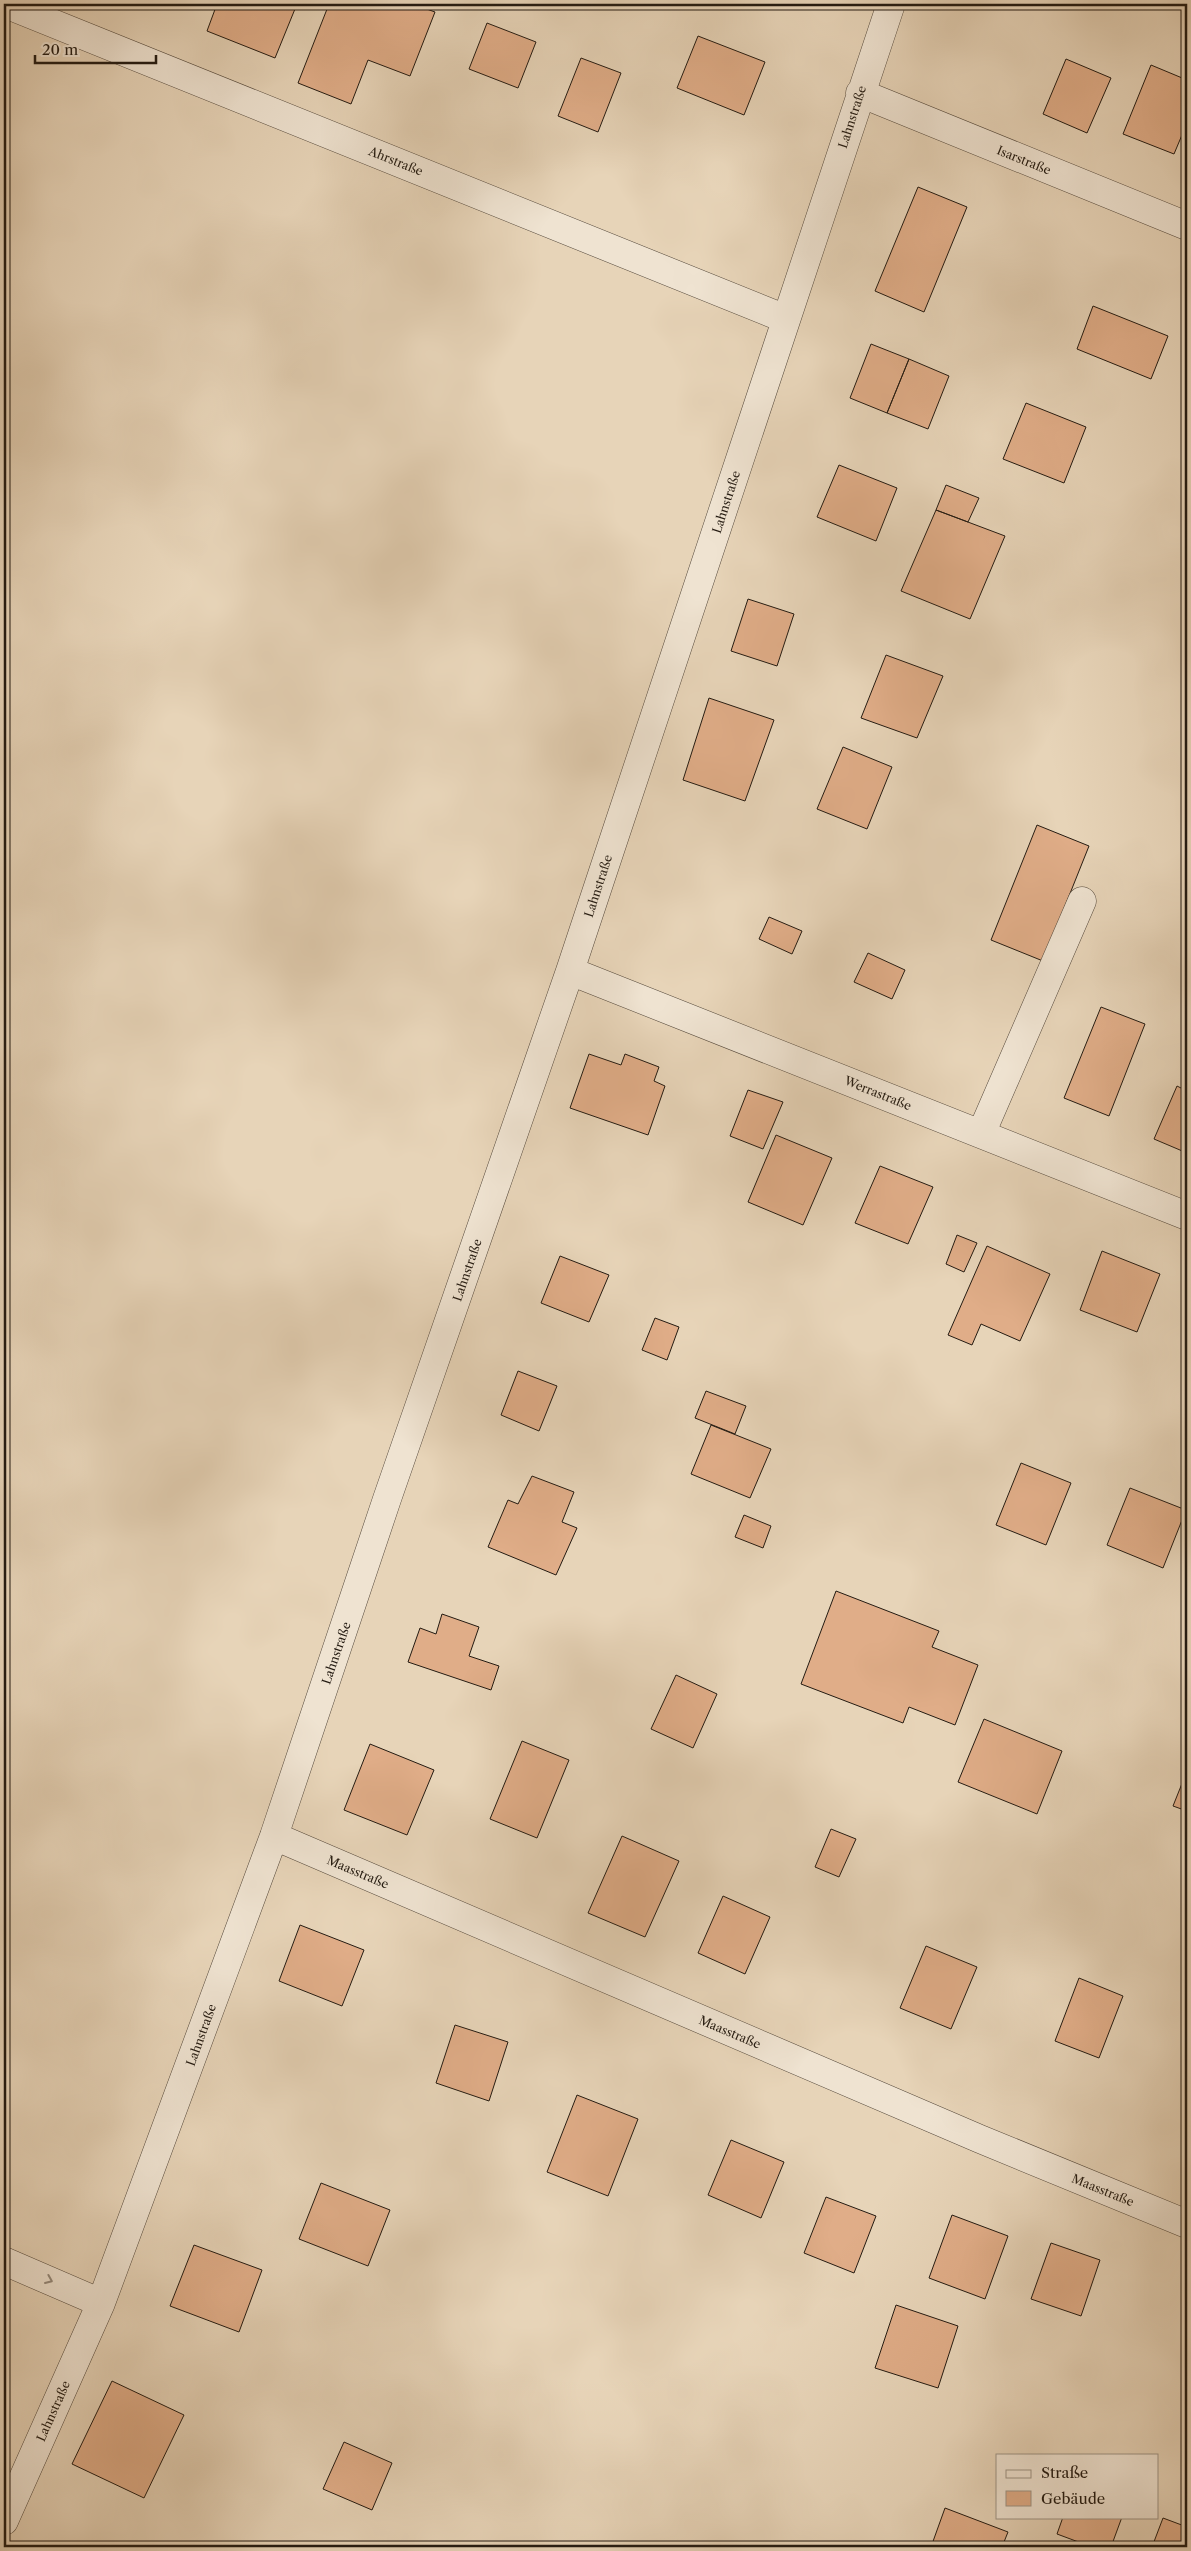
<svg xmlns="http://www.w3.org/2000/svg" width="1191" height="2551" font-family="'Libre Caslon Text',serif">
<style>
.building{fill:#e0ad88;stroke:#241b12}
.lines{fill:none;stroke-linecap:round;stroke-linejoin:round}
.minor-casing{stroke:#55493c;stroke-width:29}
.minor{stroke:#efe3d1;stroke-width:28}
.oneway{stroke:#94897b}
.labels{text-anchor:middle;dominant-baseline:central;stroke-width:4;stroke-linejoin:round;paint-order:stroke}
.street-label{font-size:12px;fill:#241b12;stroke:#efe3d1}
</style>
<rect width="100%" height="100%" fill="#e7d4b8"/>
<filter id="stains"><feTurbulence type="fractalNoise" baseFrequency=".004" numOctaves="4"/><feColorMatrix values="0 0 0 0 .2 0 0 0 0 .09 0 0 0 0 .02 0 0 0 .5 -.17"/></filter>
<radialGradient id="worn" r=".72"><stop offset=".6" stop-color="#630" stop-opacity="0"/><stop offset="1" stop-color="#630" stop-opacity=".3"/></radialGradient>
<!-- building -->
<path class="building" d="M217,4H297L275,58L207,31Z
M329,4H413L435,12L410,76L368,60L351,104L298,83Z
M487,23L536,42L518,88L469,69Z
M698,36L765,62L744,115L677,88Z
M581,58L621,73L598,132L558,116Z
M1066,59L1111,78L1087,133L1043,114Z
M1151,65L1187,80V123L1174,154L1123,134Z
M918,187L967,207L924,312L875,291Z
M1093,306L1168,336L1151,379L1077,349Z
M871,344L909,359L887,413L850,398Z
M909,359L949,376L928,429L887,413Z
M1026,403L1086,427L1064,483L1003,459Z
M839,465L897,488L876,541L817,517Z
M946,485L979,498L968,522L936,510Z
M936,510L1005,536L970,619L901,591Z
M748,599L794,614L777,666L731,651Z
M886,655L943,676L917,738L861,718Z
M709,698L774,720L745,801L683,780Z
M843,747L892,767L867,829L817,809Z
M1037,825L1089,846L1043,961L991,940Z
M769,917L802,931L792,954L759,939Z
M868,953L905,970L892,999L854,982Z
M1101,1007L1145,1024L1109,1116L1064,1098Z
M589,1054L621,1065L625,1054L659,1067L654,1081L665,1086L648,1135L570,1108Z
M1177,1086L1187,1091V1153L1154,1139Z
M748,1090L783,1102L763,1149L730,1136Z
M776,1135L832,1158L803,1225L748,1202Z
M880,1166L933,1187L908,1244L855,1223Z
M957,1235L977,1243L964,1272L946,1264Z
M987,1246L1050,1274L1020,1341L981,1324L972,1345L948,1335Z
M1102,1251L1160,1274L1137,1332L1080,1310Z
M560,1256L609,1275L589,1322L541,1303Z
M655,1318L679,1327L667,1360L642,1350Z
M518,1371L557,1386L539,1431L501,1415Z
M706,1391L746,1406L735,1434L695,1418Z
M711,1425L771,1449L750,1498L691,1474Z
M1021,1463L1071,1483L1046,1545L996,1525Z
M532,1476L574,1492L562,1522L577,1528L556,1575L488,1547L508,1500L518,1504Z
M1130,1488L1186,1510L1163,1568L1107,1545Z
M744,1515L771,1526L763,1548L735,1537Z
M836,1591L939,1631L932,1647L978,1665L955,1725L909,1707L903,1723L801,1684Z
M442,1614L479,1627L469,1656L499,1666L491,1690L408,1662L420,1628L436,1634Z
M676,1675L717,1694L693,1748L651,1729Z
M984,1719L1062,1751L1037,1814L958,1782Z
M522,1741L569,1760L537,1838L490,1819Z
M370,1744L434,1770L407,1835L344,1810Z
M1187,1771V1811L1173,1806Z
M831,1829L856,1839L839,1877L815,1867Z
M622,1836L679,1861L645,1937L588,1913Z
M723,1896L770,1917L745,1974L698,1953Z
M300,1925L364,1950L342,2006L279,1981Z
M926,1946L977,1967L951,2029L900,2008Z
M1079,1978L1123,1996L1099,2058L1055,2041Z
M455,2025L508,2042L489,2101L436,2083Z
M577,2095L638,2119L608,2196L547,2172Z
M731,2140L784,2162L761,2218L708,2195Z
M321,2183L390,2210L368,2266L299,2239Z
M826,2197L876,2216L854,2273L804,2253Z
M952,2215L1008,2236L985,2299L929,2278Z
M1051,2243L1100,2260L1081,2316L1031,2299Z
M194,2245L262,2270L239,2332L170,2306Z
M896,2305L958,2326L938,2388L875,2368Z
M112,2381L184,2415L144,2498L72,2464Z
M344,2442L392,2463L372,2510L323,2489Z
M945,2508L1008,2532L1002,2547H931Z
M1063,2517H1122L1111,2547H1092L1057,2534Z
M1163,2518L1187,2527V2547H1152Z"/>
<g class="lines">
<!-- minor casing -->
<g class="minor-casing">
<path id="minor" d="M5,4L786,319
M860,93L1187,226
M570,971L1187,1216
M981,1134L1082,901
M274,1836L980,2139L1187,2224
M4,2261L101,2303
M4,2521L101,2303L274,1836L387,1499L570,971L891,4"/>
</g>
<!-- minor -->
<use href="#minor" class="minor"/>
</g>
<!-- one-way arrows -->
<defs><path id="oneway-chevron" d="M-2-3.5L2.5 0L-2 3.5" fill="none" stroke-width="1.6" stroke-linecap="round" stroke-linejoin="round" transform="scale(1.25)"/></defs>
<use class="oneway" href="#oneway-chevron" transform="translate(49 2280) rotate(23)"/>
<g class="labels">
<!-- street labels -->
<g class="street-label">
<text transform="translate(852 117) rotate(-72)">Lahnstraße</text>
<text transform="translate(1024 160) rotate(22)">Isarstraße</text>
<text transform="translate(396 161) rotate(22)">Ahrstraße</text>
<text transform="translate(726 502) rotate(-72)">Lahnstraße</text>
<text transform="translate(598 886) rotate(-72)">Lahnstraße</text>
<text transform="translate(878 1093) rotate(22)">Werrastraße</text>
<text transform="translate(467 1270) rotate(-71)">Lahnstraße</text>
<text transform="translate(336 1653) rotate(-71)">Lahnstraße</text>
<text transform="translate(358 1872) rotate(23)">Maasstraße</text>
<text transform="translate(730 2032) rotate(23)">Maasstraße</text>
<text transform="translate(201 2035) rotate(-70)">Lahnstraße</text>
<text transform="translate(1103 2190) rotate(22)">Maasstraße</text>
<text transform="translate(53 2411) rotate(-66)">Lahnstraße</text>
</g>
</g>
<!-- margin -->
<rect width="1191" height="2551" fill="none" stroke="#e7d4b8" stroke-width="20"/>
<rect x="5" y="5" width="1181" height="2541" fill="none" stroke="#241b12" stroke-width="2.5"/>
<rect x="10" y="10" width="1171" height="2531" fill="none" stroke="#241b12"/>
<!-- legend -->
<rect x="996" y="2454" width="162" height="65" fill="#efe3d1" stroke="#9e9385"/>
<rect x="1006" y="2470" width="25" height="8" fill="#efe3d1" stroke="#9e9385"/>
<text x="1041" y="2478" font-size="15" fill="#241b12">Straße</text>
<rect x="1006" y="2491" width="25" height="15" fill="#e0ad88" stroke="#9e9385"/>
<text x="1041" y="2504" font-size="15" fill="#241b12">Gebäude</text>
<!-- scale -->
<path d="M35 55v8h121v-8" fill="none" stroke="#241b12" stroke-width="2.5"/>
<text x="42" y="55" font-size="15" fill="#241b12" stroke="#efe3d1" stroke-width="4" paint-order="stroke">20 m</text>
<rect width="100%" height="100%" filter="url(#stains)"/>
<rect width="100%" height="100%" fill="url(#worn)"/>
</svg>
